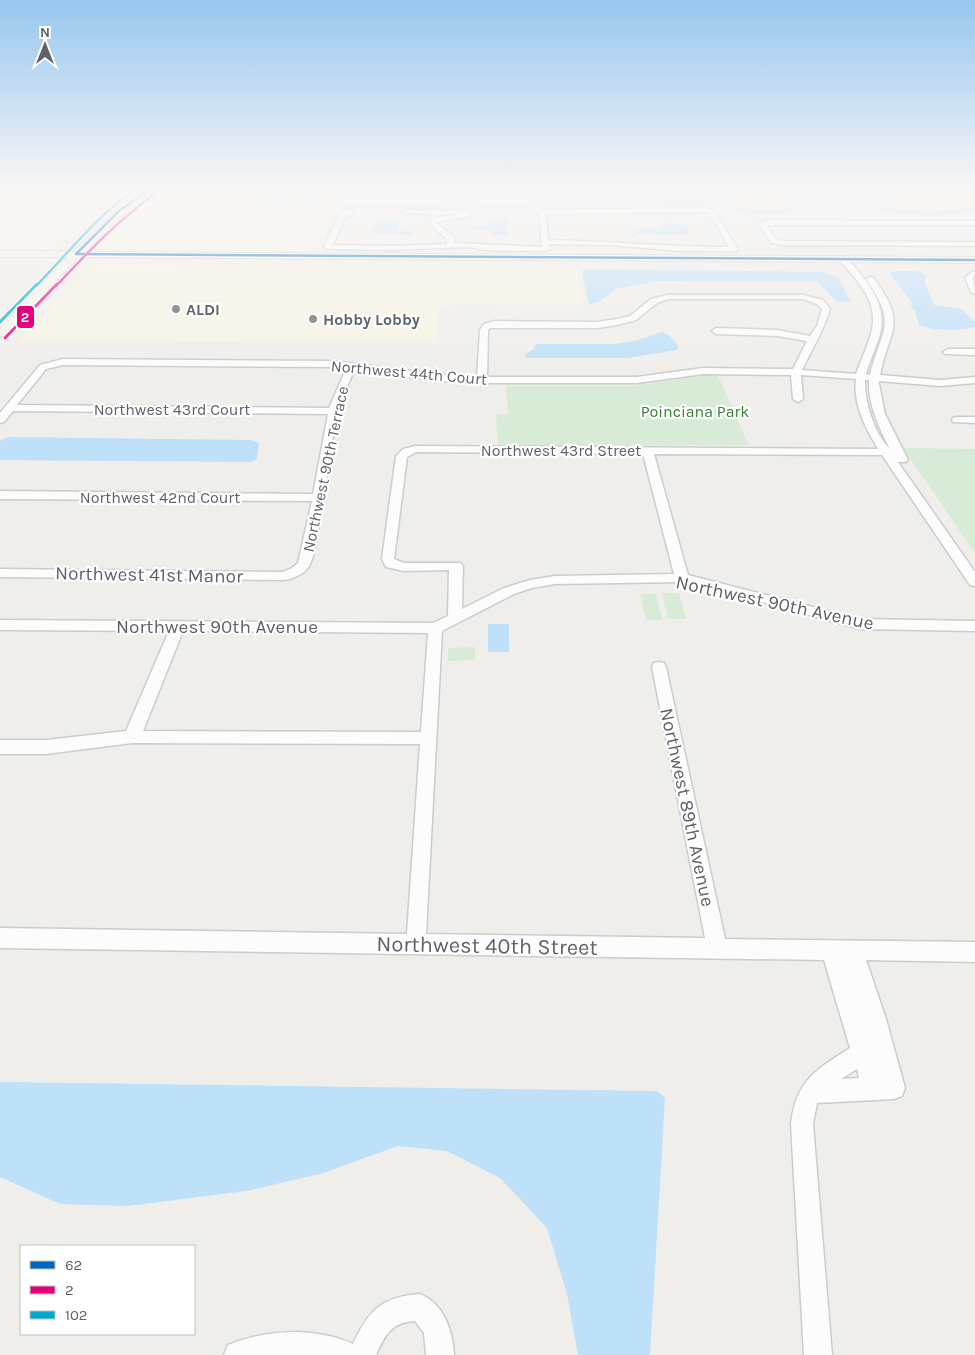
<svg xmlns="http://www.w3.org/2000/svg" width="975" height="1355" font-family="Karla,sans-serif">
	<rect width="100%" height="100%" fill="#efeeea"/>
	<g fill="#f7f3e4">
		<polygon points="0,200 101,201 110,201 52,250 0,249"/>
		<polygon points="143,200 167,203 336,203 314,251 93,249"/>
		<polygon points="98,264 576,266 582,305 454,304 440,306 436,343 20,341 88,266"/>
	</g>
	<g fill="#d8ebd6">
		<polygon points="708,375 718,376 749,445 498,446 496,415 508,413 506,386 633,386"/>
		<polygon points="903,448 975,449 975,553"/>
		<polygon points="662,593 679,593 686,619 668,619"/>
		<polygon points="640,594 656,594 663,620 646,620"/>
		<polygon points="475,647 475,660 448,661 448,648"/>
	</g>
	<g fill="#bfe0f9">
		<polygon points="529,188 568,188 580,195 607,199 634,198 655,193 719,202 721,205 631,205 604,203 594,205 556,204 550,202 531,202"/>
		<polygon points="380,219 399,220 397,230 415,233 410,235 371,233 376,221"/>
		<polygon points="504,220 508,222 506,227 509,234 507,235 491,235 492,231 481,229 463,229 486,225 490,221"/>
		<polygon points="668,223 683,224 688,226 688,235 643,234 633,238 629,237 634,233 630,229 658,228 663,224"/>
		<polygon points="586,269 824,272 838,277 851,302 836,301 818,282 811,282 657,281 616,289 600,301 589,305 582,271"/>
		<path d="M897,271h21l8,4 -1,7 9,23 27,4 14,13v5c-18,4 -39,4 -56,-2l-4,-15 -4,-2 -1,-2 3,-2 -24,-31z"/>
		<polygon points="662,332 670,336 678,346 677,350 627,358 526,358 525,354 533,350 536,344 614,344 634,341"/>
		<polygon points="8,437 251,440 259,443 257,459 251,462 0,460 0,441"/>
		<rect x="488" y="624" width="21" height="28"/>
		<polygon points="0,1082 657,1091 665,1098 650,1355 578,1355 567,1294 547,1228 500,1178 447,1151 398,1146 323,1173 246,1191 128,1206 60,1204 0,1177"/>
	</g>
	<g fill="none" stroke-linecap="round" stroke-linejoin="round">
		<g fill="#bfe0f9" fill-rule="evenodd">
			<polygon points="418,204 468,208 484,205 530,205 533,207 530,209 484,209 468,212 418,208 340,208 337,206 340,204"/>
			<polygon points="725,206 769,211 796,206 873,206 930,212 975,207 975,211 930,216 873,210 796,210 769,215 723,209"/>
		</g>
		<defs>
			<g id="minor">
				<polygon points="0,188 18,188 0,192"/>
				<polygon points="82,188 90,188 79,196 75,196 75,194"/>
				<polygon points="203,188 466,190 486,188 488,190 466,194 214,193"/>
				<polygon points="705,188 765,191 975,192 975,196 765,195"/>
				<path d="M705,208l9,3 24,38 -1,2h-59l-67,-6 -62,-1 1,5 -4,2 -61,-1 -16,-3 -76,3 -65,-1 -4,-2 16,-35 10,-3 3,2 -1,4 -8,3 -11,27 60,1 54,-2v-5l-17,-14 2,-11 -29,-1v-2l2,-1 66,1 -2,5 -32,6v2l16,12 1,7 88,4 -3,-35 3,-2zM705,212l4,1 20,34c-60,0 -120,-6 -181,-7l-2,-26zM438,214h22l-22,3z"/>
				<polygon points="768,220 975,221 975,225 766,225 776,239 783,241 975,242 975,246 783,245 771,243 759,224"/>
				<path d="M840,257h6c17,20 40,43 35,72 -3,16 -11,30 -15,45l4,1c11,-47 29,-49 -4,-96l4,-2h3c35,48 17,50 7,98l60,5 35,-3v6l-35,3 -61,-5v3l6,30 23,46 -2,2h-8l77,110v14l-5,-1 -88,-130 -228,-1 34,121 172,44 115,2v10l-115,-2 -152,-42 -26,-5 -127,2 -23,4 -18,6 -72,37 -16,303 279,4 -53,-271 2,-4 5,-1 5,1 2,4 59,272 250,3v20l-109,-2 20,59 19,69 -3,8 -8,3 -77,4 -4,21 19,231h-28l-13,-231c5,-44 25,-54 59,-76l-26,-88 -824,-12v-20l407,6 13,-190 -288,-1 -86,11h-46v-14h46l80,-9 43,-100 -169,-1v-10l433,3 15,-7 1,-46 -45,1 -18,-4 -4,-8 14,-103 7,-7 13,-3 462,3c-13,-22 -25,-44 -22,-70l-55,-4 2,24 -5,3 -5,-3 -2,-24 -88,-1 -66,9h-155l-40,-2 -87,-11c-27,48 -25,107 -37,160 -2,11 -3,24 -8,34 -4,10 -16,14 -25,16l-285,-3v-8l283,3 9,-4 6,-5 14,-62 -312,-2v-8l313,3 15,-80 -315,-3 -9,11 -4,1v-10l40,-48 23,-6 270,2c47,6 96,13 144,16l3,-47 4,-6 11,-3 102,1 20,-3 13,-3 21,-17 16,-4h137l19,5 7,9c-6,21 -18,40 -28,61l54,4c5,-15 13,-30 16,-45 6,-28 -15,-49 -32,-68zM668,299h135l14,5 5,5 -5,17 -7,10 -33,-6 -61,-2 -4,3 4,3 61,2 30,5 -14,28 -90,-1 -66,9h-150l1,-47 2,-2h107l20,-3 19,-5 21,-17zM63,365l270,2 13,2 -17,39 -312,-3 29,-36zM865,380h4c-1,25 10,48 21,69 -15,-14 -26,-48 -25,-69zM416,452l227,2 31,120 -119,2 -25,4 -26,8 -42,21 1,-43 -2,-3h-57l-10,-4 13,-102zM183,631l245,2 -7,99 -278,-1zM857,1069l2,9 -18,1z"/>
				<polygon points="972,272 975,272 973,279 975,294 971,292 965,278"/>
				<polygon points="948,349 975,349 975,355 945,354 943,352"/>
				<polygon points="957,417 975,417 975,423 953,422 952,420 953,418"/>
				<path d="M420,1294c24,10 33,37 34,61h-28l-2,-22 -9,-12c-24,1 -30,14 -39,34h-152l4,-10c40,-16 86,-18 125,-1 16,-34 28,-47 67,-50z"/>
			</g>
			<polygon id="major" points="145,188 155,188 133,204 85,252 975,257 975,263 79,257 4,335 0,337 0,326 68,257 0,257 0,251 74,251 127,200"/>
		</defs>
		<use href="#minor" stroke="#cbcccc" stroke-width="3"/>
		<use href="#major" stroke="#d7ceb8" stroke-width="2"/>
		<use href="#minor" fill="#fdfcfc" fill-rule="evenodd"/>
		<use href="#major" fill="#f4f2e9" fill-rule="evenodd"/>
		<defs>
			<g id="bus-1">
				<polyline points="76,254 975,260"/>
				<polyline points="76,254 119,211 151,188"/>
			</g>
			<path id="bus-2-far1" d="M56,286c31,-33 62,-66 99,-92"/>
			<polyline id="bus-2" points="5,338 57,284"/>
			<path id="bus-3-far1" d="M36,286c31,-32 64,-73 101,-98"/>
			<polyline id="bus-3" points="0,322 37,284"/>
		</defs>
		<use href="#bus-1" stroke="#fff" stroke-width="4.5"/>
		<use href="#bus-2-far1" stroke="#fff" stroke-width="4.5"/>
		<use href="#bus-2" stroke="#fff" stroke-width="5.5"/>
		<use href="#bus-3-far1" stroke="#fff" stroke-width="4.5"/>
		<use href="#bus-3" stroke="#fff" stroke-width="5.5"/>
		<use href="#bus-1" stroke="#0065bd" stroke-width="2.5"/>
		<use href="#bus-2-far1" stroke="#e5007d" stroke-width="2.5"/>
		<use href="#bus-2" stroke="#e5007d" stroke-width="3"/>
		<use href="#bus-3-far1" stroke="#00a9ce" stroke-width="2.5"/>
		<use href="#bus-3" stroke="#00a9ce" stroke-width="3"/>
	</g>
	<linearGradient id="sky" x2="0" y2="1"><stop stop-color="#97c6ef"/><stop offset="0.5" stop-color="#f8f7f6"/><stop offset="1" stop-color="#f8f7f6" stop-opacity="0"/></linearGradient>
	<rect width="975" height="378" fill="url(#sky)"/>
	<g fill="#919496" stroke="#fff" stroke-width="2">
		<circle cx="176" cy="309" r="5"/>
		<circle cx="313" cy="319" r="5"/>
	</g>
	<g text-anchor="middle" stroke-width="4.5" stroke-linejoin="round" paint-order="stroke">
		<g font-size="16" font-weight="bold" fill="#5f6368" stroke="#fff" text-anchor="start">
			<text x="186" y="315">ALDI</text>
			<text x="323" y="325">Hobby Lobby</text>
		</g>
		<g font-size="16" fill="#5f6368" stroke="#fff">
			<text transform="translate(409 372) rotate(5)" y="6">Northwest 44th Court</text>
			<text x="172" y="415">Northwest 43rd Court</text>
			<text x="561" y="456">Northwest 43rd Street</text>
			<text transform="translate(325 469) rotate(-78)" y="6">Northwest 90th Terrace</text>
			<text x="160" y="503">Northwest 42nd Court</text>
		</g>
		<g font-size="16" fill="#348238" stroke="#fff">
			<text x="695" y="417">Poinciana Park</text>
		</g>
		<g font-size="19" fill="#5f6368" stroke="#fff">
			<text transform="translate(149 574) rotate(1)" y="7">Northwest 41st Manor</text>
			<text transform="translate(775 602) rotate(12)" y="7">Northwest 90th Avenue</text>
			<text x="217" y="633">Northwest 90th Avenue</text>
			<text transform="translate(688 807) rotate(78)" y="7">Northwest 89th Avenue</text>
		</g>
		<g font-size="22" fill="#5f6368" stroke="#fff">
			<text transform="translate(487 945) rotate(1)" y="8">Northwest 40th Street</text>
		</g>
	</g>
	<rect stroke="#fff" stroke-width="2" x="16" y="305" width="19" height="24" rx="5" fill="#e5007d"/>
	<g font-size="14" text-anchor="middle" font-weight="bold" fill="#fff">
		<text x="25" y="322">2</text>
	</g>
	<rect x="20" y="1245" width="175" height="90" fill="#ffffff" stroke="#bfc1c3"/>
	<rect x="30" y="1261" width="25" height="8" fill="#0065bd" stroke="#bfc1c3"/>
	<text x="65" y="1270" font-size="15" fill="#5f6368">62</text>
	<rect x="30" y="1286" width="25" height="8" fill="#e5007d" stroke="#bfc1c3"/>
	<text x="65" y="1295" font-size="15" fill="#5f6368">2</text>
	<rect x="30" y="1311" width="25" height="8" fill="#00a9ce" stroke="#bfc1c3"/>
	<text x="65" y="1320" font-size="15" fill="#5f6368">102</text>
	<g transform="translate(45 45)" stroke="#ffffff" stroke-width="4" paint-order="stroke">
	<path d="M0-4L9 19L0 12L-9 19Z" fill="#5f6368"/>
	<text y="-8" font-size="14" font-weight="bold" text-anchor="middle" fill="#5f6368">N</text>
	</g>
</svg>
